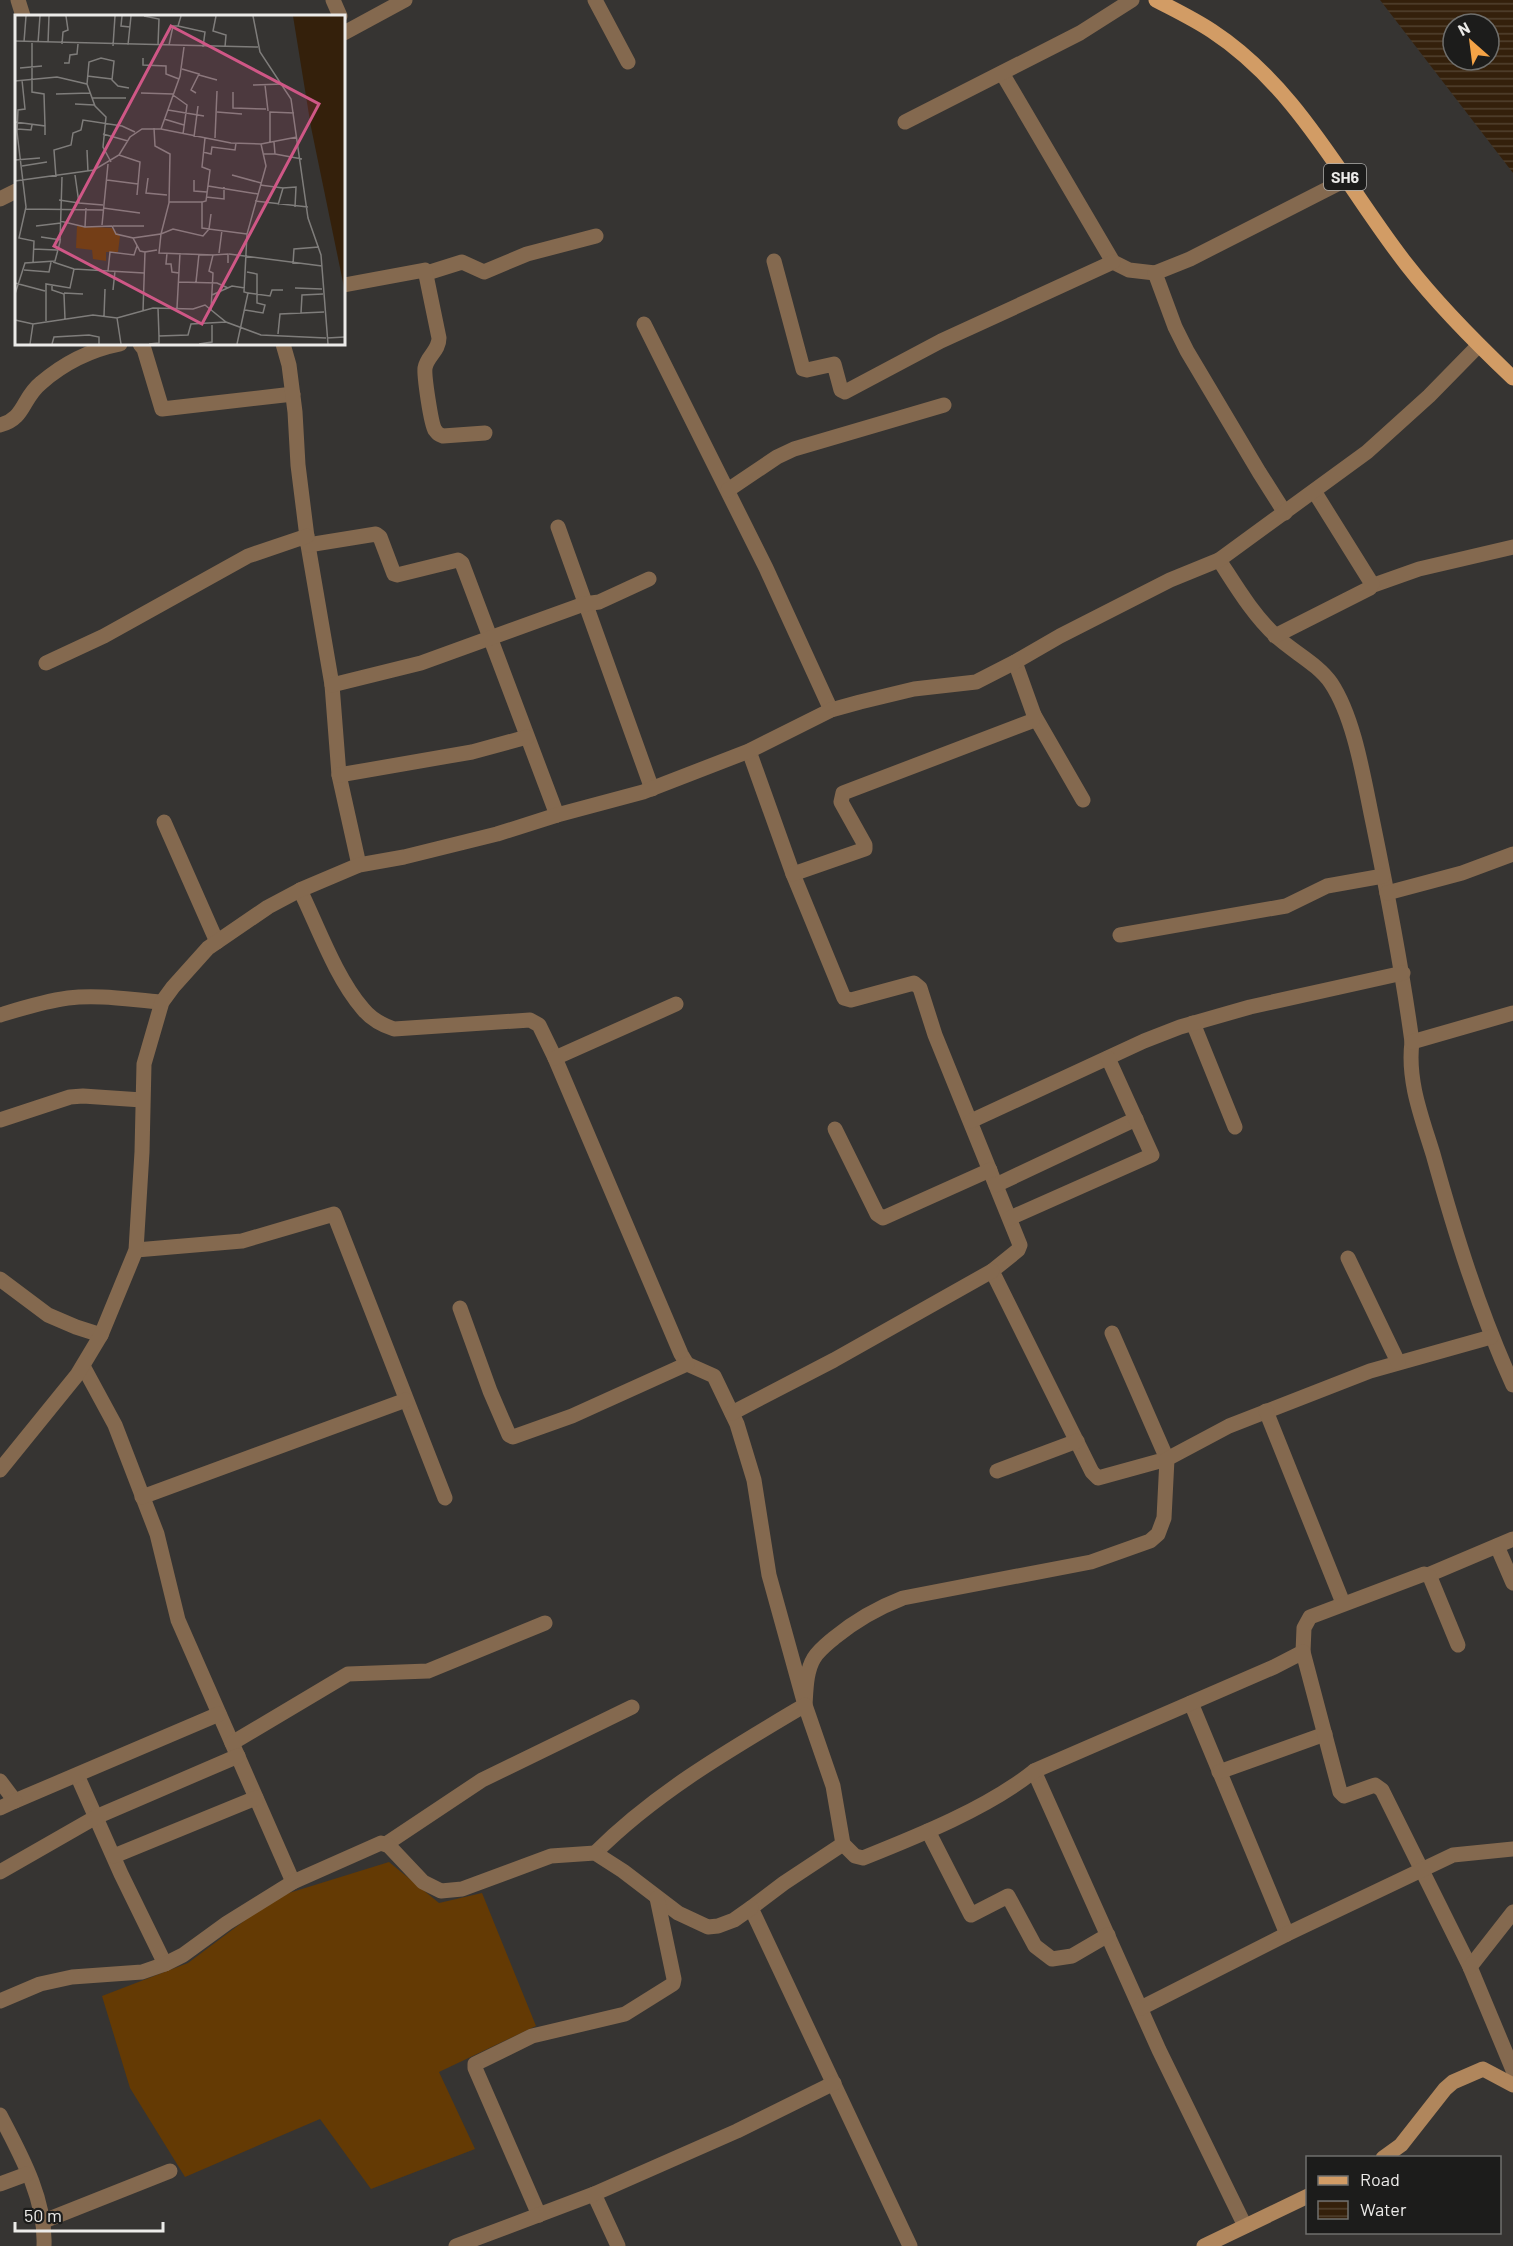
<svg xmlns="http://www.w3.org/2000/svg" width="1513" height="2246" font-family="Barlow,sans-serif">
	<defs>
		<pattern id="water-rules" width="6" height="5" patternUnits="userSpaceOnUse" patternTransform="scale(1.5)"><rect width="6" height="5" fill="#34200b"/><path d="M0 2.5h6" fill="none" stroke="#52412f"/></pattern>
	</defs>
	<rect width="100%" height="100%" fill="#363432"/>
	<polygon fill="#643a04" points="389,1862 439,1903 482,1893 536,2026 439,2072 475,2149 371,2189 320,2119 185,2177 130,2088 102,1996 188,1963 276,1897"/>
	<path fill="url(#water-rules)" fill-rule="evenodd" d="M1381,0h132v173l-133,-173zM1453,24h36v36h-36z"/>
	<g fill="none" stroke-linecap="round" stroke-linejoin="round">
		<g stroke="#84694f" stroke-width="15">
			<polyline points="18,0 23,16"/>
			<polyline points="333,0 340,16"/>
			<polyline points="595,0 628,62"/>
			<polyline points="1002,73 1113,262 1129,270 1155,273"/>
			<polyline points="905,122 1080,33 1132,0"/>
			<polyline points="774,261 803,369 807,370 834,364 841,390 845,392 941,341 1113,262"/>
			<polyline points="427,273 462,262 484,272 527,254 596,236"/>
			<path d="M344,285l81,-15 14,68c0,13 -12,18 -14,30 -1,8 6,56 10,62 3,4 3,4 8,6l42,-3"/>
			<polyline points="644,324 766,568 831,710"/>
			<polyline points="140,344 144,349 162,409 293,394"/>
			<polyline points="283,344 289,365 295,412 298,465 308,545 332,685 339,775 359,865"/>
			<path d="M0,425c25,-6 22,-27 41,-42 23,-20 49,-33 79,-39"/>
			<polyline points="728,490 777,457 794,449 944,405"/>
			<polyline points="1285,513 1259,472 1187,351 1175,327 1155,273 1190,259 1347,179"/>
			<polyline points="558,527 652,789"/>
			<polyline points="308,545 376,534 380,537 394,574 397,575 458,560 462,563 557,815"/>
			<path d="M1219,560c17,26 34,55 57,76 17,16 42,28 55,47 24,36 33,98 42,140 15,73 29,145 39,219 -5,39 10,76 21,112 22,79 46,157 80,231"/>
			<polyline points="1371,586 1419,569 1513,547"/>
			<polyline points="1275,636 1370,588 1372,584 1314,491"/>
			<polyline points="46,663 104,636 248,556 307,536"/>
			<polyline points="332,685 421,663 584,604 599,602 649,579"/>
			<polyline points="1034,715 1083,800"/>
			<polyline points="749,751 793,874 844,998 851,1000 914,983 920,988 935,1035 1020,1245 1018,1250 992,1271 1092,1472 1098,1478 1167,1459 1112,1333"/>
			<polyline points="339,775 472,752 527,737"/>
			<polyline points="164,822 217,942"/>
			<polyline points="793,874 865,849 865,845 841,802 843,793 1032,721 1034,715 1015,662"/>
			<path d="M300,890c18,37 36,88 63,119 8,10 19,16 31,20l136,-9 9,5 16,33 126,296 6,10 27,12 23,48 17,56 15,95 36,130c1,-15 1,-34 9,-47 5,-8 13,-14 20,-20 22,-18 43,-30 69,-40l188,-36 59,-21 8,-7 6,-16 3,-59 62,-33 141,-55 121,-34"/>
			<polyline points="1387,893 1462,873 1513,854"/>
			<polyline points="1120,935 1286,906 1327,886 1383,876"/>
			<path d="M0,1015c23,-7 45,-14 68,-17 31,-4 64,2 94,4"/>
			<polyline points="1193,1023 1235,1127"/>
			<polyline points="1412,1042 1513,1013"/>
			<polyline points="555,1058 676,1004"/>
			<polyline points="0,1120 70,1097 83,1096 142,1100"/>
			<polyline points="971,1121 1144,1041 1180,1027 1250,1007 1403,973"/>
			<polyline points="835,1129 877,1214 883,1218 990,1170"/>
			<polyline points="996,1185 1136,1119"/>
			<polyline points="1010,1218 1152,1155 1108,1058"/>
			<polyline points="136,1250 242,1241 334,1214 445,1498"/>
			<polyline points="1348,1258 1398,1362"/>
			<polyline points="0,1279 48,1315 76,1327 101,1335"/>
			<polyline points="460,1308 490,1391 509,1435 513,1437 572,1416 687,1364"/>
			<polyline points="83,1366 115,1425 157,1534 178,1620 293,1882"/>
			<polyline points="1266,1411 1343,1603"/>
			<polyline points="732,1413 834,1360 992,1271"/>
			<polyline points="997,1471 1077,1441"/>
			<polyline points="142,1497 406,1400"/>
			<polyline points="1497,1546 1513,1583"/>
			<polyline points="1428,1575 1513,1539"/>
			<polyline points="1303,1652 1304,1628 1310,1617 1424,1574 1430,1577 1458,1645"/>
			<polyline points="1191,1703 1287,1934"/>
			<polyline points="232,1743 348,1674 428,1671 545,1623"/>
			<polyline points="1034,1771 1159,2050 1245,2226"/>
			<polyline points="1219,1772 1325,1734"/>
			<polyline points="77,1775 121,1874 165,1964"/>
			<polyline points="0,1781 15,1801 219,1714"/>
			<polyline points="0,1808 15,1801"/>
			<polyline points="928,1831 971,1915 1008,1896 1035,1946 1052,1959 1072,1956 1108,1935"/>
			<polyline points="386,1844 482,1780 632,1707"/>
			<polyline points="843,1844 784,1883 751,1908 910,2246"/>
			<path d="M595,1853c61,-61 136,-104 210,-148l28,81 10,58 12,12 8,2c55,-22 125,-50 171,-87l240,-104 29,-15 37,140 4,4 31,-11 7,5 88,177 43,103"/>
			<polyline points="114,1856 256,1798"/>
			<polyline points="0,1872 96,1817 238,1756"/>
			<polyline points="1470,1967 1513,1912"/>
			<polyline points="0,2001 40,1984 72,1977 142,1972 165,1964 183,1955 227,1923 293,1882 381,1843 389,1846 423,1882 441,1891 462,1889 551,1856 595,1853 623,1871 678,1913 708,1927 718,1926 734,1920 751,1908"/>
			<polyline points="1141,2008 1287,1934 1453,1855 1513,1849"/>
			<path d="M0,2115c21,40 46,85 44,131"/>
			<polyline points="0,2184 27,2174"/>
			<polyline points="594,2194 618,2246"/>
			<polyline points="539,2215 475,2068 475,2064 532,2036 625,2014 673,1984 674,1979 657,1898"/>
			<polyline points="44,2221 170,2171"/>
			<polyline points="456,2246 594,2194 737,2131 834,2083"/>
		</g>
		<g stroke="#84694f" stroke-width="15">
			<polyline points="344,33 405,0"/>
			<polyline points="0,199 16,191"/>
			<polyline points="0,1470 77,1375 101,1335 136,1250 142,1152 144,1064 162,1002 173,987 208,948 268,907 300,890 359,865 404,857 497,834 557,815 643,792 749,751 831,710 860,702 914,689 976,682 1015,662 1060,636 1170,580 1219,560 1367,452 1429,396 1479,345"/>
		</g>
		<g stroke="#b0865c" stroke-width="15">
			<polyline points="1383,2158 1401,2145 1445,2089 1453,2082 1483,2069 1513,2085"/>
			<polyline points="1204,2246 1308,2196"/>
		</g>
		<path stroke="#d29c65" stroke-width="15" d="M1156,0c19,10 38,19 56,31 87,57 133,155 195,234 32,41 68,77 106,113"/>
	</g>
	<g text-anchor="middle" stroke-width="6" stroke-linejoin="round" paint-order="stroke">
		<rect fill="#1c1c1b" stroke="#aeadab" stroke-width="1.5" x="1324" y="164" width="42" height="26" rx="4.5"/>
		<g font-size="16" font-weight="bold" fill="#ecebe9">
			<text x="1345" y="183">SH6</text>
		</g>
	</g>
	<g transform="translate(15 15)">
		<rect width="330" height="330" fill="#363432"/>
		<path d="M62,211l35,2 8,8 -2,16h-12v9l-13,-2 -1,-9 -16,-2z" fill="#643a04"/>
		<path d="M278,1h52v276l-34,-165z" fill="#34200b"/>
		<path fill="none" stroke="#7f7d7b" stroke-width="1.5" d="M107,1l-1,10 9,1M129,1l15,3 -1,26M201,1l-3,15 13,4 -1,12M238,1l7,36 31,47 17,119 13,37 7,89M163,11l27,6 -2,15M0,26l243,6M9,27l2,-26M17,28v49l12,2 1,32M23,28l2,-27M33,28l1,-27M47,29l1,-12 5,-2 -2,-14M113,30l3,-29M154,30l4,-19h5l3,-10M98,31l2,-30M128,43v7l23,1v8l13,5M49,48h5l1,-8 7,-1 1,-10M5,53l22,-2M167,54l17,5 -8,16 5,3M184,60l18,5M72,61l25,3M7,65l3,29 -7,1 -1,22 9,75 -7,31 15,3 -1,22M0,66l42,-4 30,7 2,-22 12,-4 13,3 -2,19 6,6 11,2M72,69l8,22 11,11 -3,30 8,15M238,70l30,-1M250,70l3,26M218,77v16l33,1M126,78l32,1M41,79l34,-1M158,80l14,10 -4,29M77,83h34M60,89l19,1M153,95l36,6M202,97l25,2M149,104l20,6M0,107l30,4v9M139,113l1,18 15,8 -1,49 -8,31 12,-5 30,7 6,-7 38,5M2,114l14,1 1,-5M146,114l19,-53 4,-29M88,119l25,7M179,122l4,-31M190,123l-3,29 8,3 -4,31 -4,1v26l7,1 2,-15M200,123l2,-47M255,128v-31l24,1M72,135l1,22M188,137l8,2 1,-7 23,3 1,-7M248,139h12l-1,-12M260,139l27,5M104,140l21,7 -3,33M0,145l25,-2M7,151l25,-4M60,160l4,28 24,2M217,160l29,8M41,162l-2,-27 17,-5 2,-12 8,-3 2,-10 39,6 13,6M133,163l-2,15 21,2M92,165l31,4M179,165v11l13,1M0,166l79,-11 25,-15 11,-18 12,-8h19l70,14 30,1 36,-7M245,170l23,3M193,171l50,8M191,182l18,2v-12M44,185l20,3M240,186l53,6M154,187h33M263,190l5,-17 13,-1 -1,20M88,193l37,5M11,194l77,1M45,206l25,6 27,-1 4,8 17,4 7,13 5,1M87,210l6,-61M21,211l25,-3M98,211h31M70,212l1,-19M26,222l20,3M118,223l28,-4 -2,19 54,2 -4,16 4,2 -2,37M18,234l24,1M152,238l-1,11h5l1,8 7,1M204,238l3,-23M214,239l93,12M198,240l15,-1v9M38,247l21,7M278,249l1,-15 25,-2M9,255l25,2 2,-10M93,256l2,-19 24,3 3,-9M163,267l39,1 11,5M181,267l3,-28M0,268l30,8M37,270v5l12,4 1,25M280,273l27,1M98,275l2,-19M49,278l19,1M233,278l22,3 2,-6h11M0,279l10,-31 30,-2 5,-19 2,-65M197,280l20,-9 13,2M143,293l1,28M162,293l3,-55M230,295l18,3 2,-8 -8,-2v-29l-10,-2M128,296l2,-59 12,-2M286,298l1,-18 21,-1M89,301l1,-27M102,303l4,26M0,305l18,4 60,-9 24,3 36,-10 40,1 12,-4 21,17 35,13 65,3M31,306v-37l24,4 4,-19 70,4M263,319l2,-20 44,-2M312,323l18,-1M15,329l3,-20M37,329l2,-7 35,-2 10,2v7M134,329l10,-1v-7l29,-1 3,-11 35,-2M184,329l13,-2v-17M222,329l11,-51 -4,-1 3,-58 19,-68 -5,-22"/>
		<path fill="#cf5786" fill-opacity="0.15" stroke="#cf5786" stroke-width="3" d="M156,11l148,78 -117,220 -148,-78z"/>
		<rect width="330" height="330" fill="none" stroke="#ecebe9" stroke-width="3"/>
	</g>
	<rect x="1306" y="2156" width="195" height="78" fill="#1c1c1b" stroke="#6f6f6d" stroke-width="1.5"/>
	<rect x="1318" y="2176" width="30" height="9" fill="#d29c65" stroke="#6f6f6d" stroke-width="1.5"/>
	<text x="1360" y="2186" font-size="18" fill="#ecebe9">Road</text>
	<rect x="1318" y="2201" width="30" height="18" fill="url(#water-rules)" stroke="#6f6f6d" stroke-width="1.5"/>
	<text x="1360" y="2216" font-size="18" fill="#ecebe9">Water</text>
	<g transform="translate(1471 42) rotate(332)"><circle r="28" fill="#1c1c1b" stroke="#6f6f6d" stroke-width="1.5"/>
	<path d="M0-4.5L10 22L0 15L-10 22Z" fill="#f5a346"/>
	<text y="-9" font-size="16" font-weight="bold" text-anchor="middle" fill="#ecebe9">N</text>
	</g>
	<path d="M15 2222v9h148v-9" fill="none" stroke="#ecebe9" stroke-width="3"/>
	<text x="24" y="2222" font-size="18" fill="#ecebe9" stroke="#1c1c1b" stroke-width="4.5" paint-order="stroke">50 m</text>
</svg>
